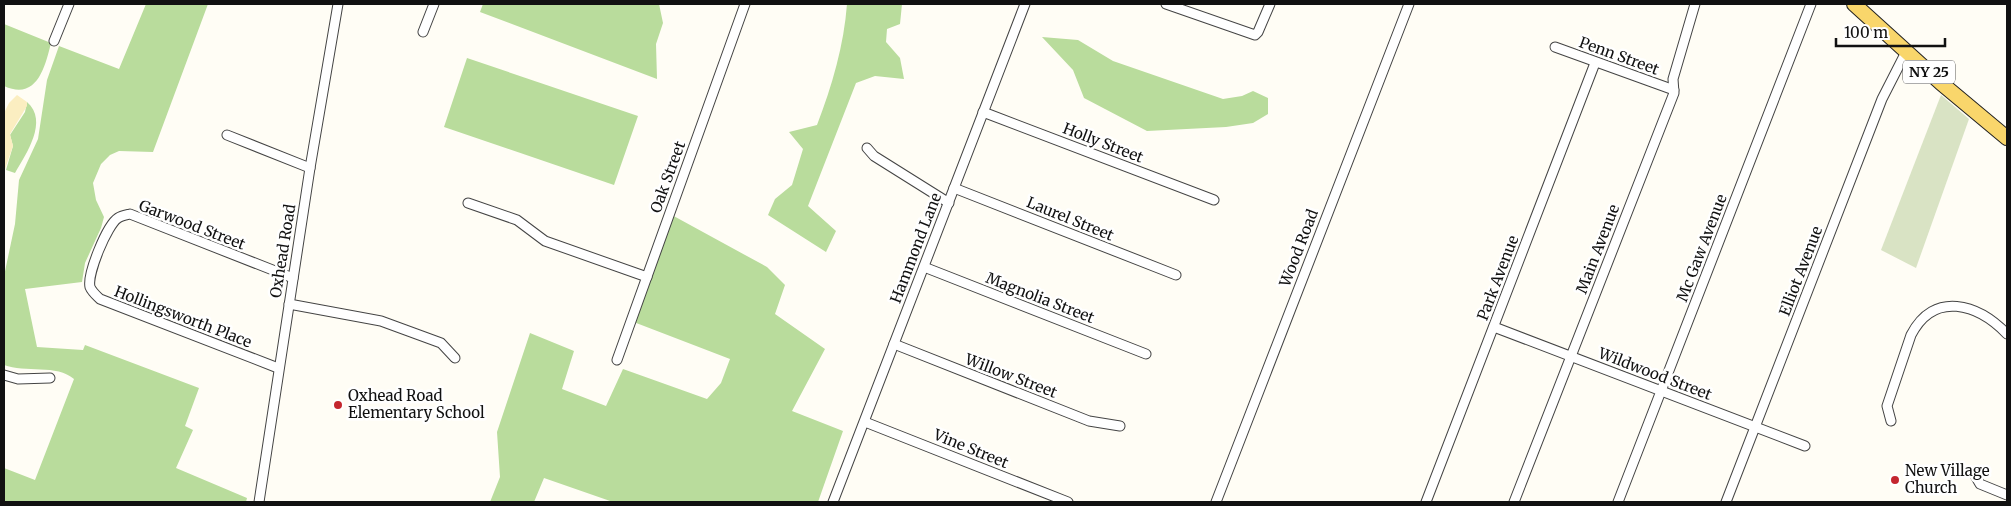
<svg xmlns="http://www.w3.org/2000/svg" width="2011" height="506" font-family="Merriweather,serif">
	<rect width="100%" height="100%" fill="#fffdf5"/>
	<g fill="#b9dc9c">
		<path d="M146,4h62l-55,148 -34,-1 -9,4 -9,9 -8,19 3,17 8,17 -3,11 -16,35 -3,19 -57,7 12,58 46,3 2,-5 114,43 -14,38 8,4 -17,38 71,30 -1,4h-242v-34l31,12 39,-101c-17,-15 -49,-6 -70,-14v-89l11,-52 4,-44 19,-41 9,-59 12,-34 60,23z"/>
		<polygon points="483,4 659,4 663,23 656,44 657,79 480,12"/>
		<path d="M847,4h55l-2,20 -13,5 -1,13 14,16 4,21 -29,-3 -19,7 -48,123 28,25 -10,21 -58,-37 7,-16 17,-14 11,-36 -14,-17 28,-7c15,-39 27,-80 30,-121z"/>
		<path d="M4,24l47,19c-6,24 -14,58 -47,43z"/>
		<polygon points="1042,37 1078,40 1113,61 1223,99 1242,96 1253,91 1268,98 1268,114 1253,123 1226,127 1147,131 1084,98 1073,70"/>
		<polygon points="467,58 638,116 614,185 444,127"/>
		<path d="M27,102c22,19 -1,52 -12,71l-9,-3 7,-24 -3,-11 15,-23z"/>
		<polygon points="670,214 767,267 785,285 775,314 825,349 792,411 843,431 818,502 613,502 544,478 534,502 490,502 500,477 497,432 530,333 574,351 562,389 606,406 623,369 707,399 721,383 730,359 631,321"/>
	</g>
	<polygon fill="#fbeec1" points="17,95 27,102 27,106 10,134 13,146 4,172 4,113 9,103"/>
	<polygon fill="#d9e3c4" points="1941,95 1969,119 1916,268 1881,250"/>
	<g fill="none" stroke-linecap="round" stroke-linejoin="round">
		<defs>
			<g id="minor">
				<polyline points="1166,4 1255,35 1258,32 1270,4"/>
				<polyline points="423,32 434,4"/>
				<polyline points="54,41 69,4"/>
				<polyline points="1555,47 1674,90"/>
				<polyline points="983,112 1214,200"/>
				<polyline points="227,135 310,168"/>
				<polyline points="867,148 874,156 949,203"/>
				<polyline points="954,188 1176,275"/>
				<polyline points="468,203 517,220 545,241 647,277"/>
				<polyline points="924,267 1146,354"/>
				<polyline points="289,304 381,321 441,343 455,358"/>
				<polyline points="1494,327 1805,446"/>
				<polyline points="894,344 1089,421 1120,426"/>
				<polyline points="617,360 745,4"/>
				<path d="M278,368l-178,-69c-3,-3 -8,-7 -10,-12 -3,-13 17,-62 28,-69 3,-2 8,-3 12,-4l163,64"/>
				<polyline points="4,375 18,379 50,378"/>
				<path d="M1891,421l-4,-15 24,-71c23,-45 67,-31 96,-1"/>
				<polyline points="865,422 1068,502"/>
				<polyline points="1973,472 1980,484 2007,495"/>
				<polyline points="259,502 310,168 338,4"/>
				<polyline points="833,502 1025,4"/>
				<polyline points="1216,502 1409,4"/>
				<polyline points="1426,502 1595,63"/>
				<polyline points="1514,502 1674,93 1673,79 1695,4"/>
				<polyline points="1618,502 1811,4"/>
				<polyline points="1726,502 1882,99 1906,52"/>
			</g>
			<polyline id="primary" points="1854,4 1941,83 2007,138"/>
		</defs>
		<use href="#minor" stroke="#444" stroke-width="11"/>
		<use href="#primary" stroke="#222" stroke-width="16"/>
		<use href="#minor" stroke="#fff" stroke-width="9"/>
		<use href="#primary" stroke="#f9d66b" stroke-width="14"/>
	</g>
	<g fill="#c4262e" stroke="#fff" stroke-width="2">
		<circle cx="338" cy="405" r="5"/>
		<circle cx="1895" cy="480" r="5"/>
	</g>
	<g text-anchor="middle" stroke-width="5" stroke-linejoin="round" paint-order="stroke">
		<rect fill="#fff" stroke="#585858" stroke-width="1" x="1903" y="60.5" width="52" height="23" rx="4"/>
		<g font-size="14" font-weight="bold" fill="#111">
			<text x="1929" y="77">NY 25</text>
		</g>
		<g font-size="15" fill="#111" stroke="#fff">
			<text transform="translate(1619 56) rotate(20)" y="5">Penn Street</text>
			<text transform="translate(1103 143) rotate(21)" y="5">Holly Street</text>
			<text transform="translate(668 177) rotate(-70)" y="5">Oak Street</text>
			<text transform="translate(1070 219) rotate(22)" y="5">Laurel Street</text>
			<text transform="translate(192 225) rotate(21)" y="5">Garwood Street</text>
			<text transform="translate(916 248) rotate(-69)" y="5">Hammond Lane</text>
			<text transform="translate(1299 248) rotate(-69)" y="5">Wood Road</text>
			<text transform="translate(1702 248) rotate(-69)" y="5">Mc Gaw Avenue</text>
			<text transform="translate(1598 249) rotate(-69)" y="5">Main Avenue</text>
			<text transform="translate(283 251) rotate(-81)" y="5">Oxhead Road</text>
			<text transform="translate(1801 271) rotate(-69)" y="5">Elliot Avenue</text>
			<text transform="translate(1498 278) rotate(-69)" y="5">Park Avenue</text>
			<text transform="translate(1040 298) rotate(21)" y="5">Magnolia Street</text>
			<text transform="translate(183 317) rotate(21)" y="5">Hollingsworth Place</text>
			<text transform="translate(1655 374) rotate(21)" y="5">Wildwood Street</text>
			<text transform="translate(1011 376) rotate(21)" y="5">Willow Street</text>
			<text transform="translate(971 449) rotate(22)" y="5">Vine Street</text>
		</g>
		<g font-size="15" fill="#111" stroke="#fff" text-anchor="start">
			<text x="348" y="401">Oxhead Road<tspan x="348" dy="17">Elementary School</tspan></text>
			<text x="1905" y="476">New Village<tspan x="1905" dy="17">Church</tspan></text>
		</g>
	</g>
	<rect width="2011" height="506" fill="none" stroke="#111111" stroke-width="10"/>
	<path d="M1836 38v8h109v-8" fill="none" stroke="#111111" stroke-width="2.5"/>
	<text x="1844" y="38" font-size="15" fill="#111111" stroke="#ffffff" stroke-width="4" paint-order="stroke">100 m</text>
</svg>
